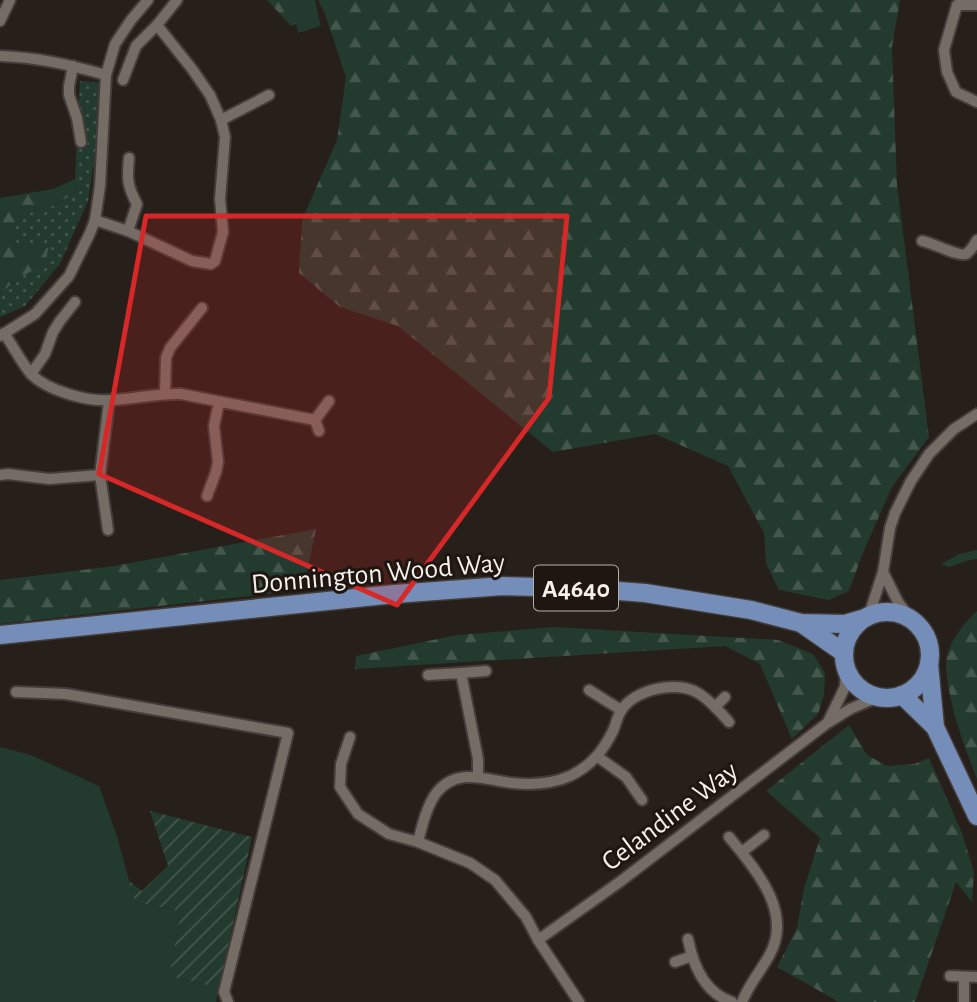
<svg xmlns="http://www.w3.org/2000/svg" width="977" height="1002" font-family="'Alegreya Sans',sans-serif">
	<defs>
		<pattern id="grass-dots" width="8" height="8" patternUnits="userSpaceOnUse" patternTransform="scale(1.75)"><rect width="8" height="8" fill="#233a2e"/><path d="M2 2h.1M6 6h.1" fill="none" stroke="#44574c" stroke-width="1.8" stroke-linecap="round"/></pattern>
		<pattern id="forest-firs" width="22" height="20" patternUnits="userSpaceOnUse" patternTransform="scale(1.75)"><rect width="22" height="20" fill="#233a2e"/><path d="M5 1l3.5 6h-7zM16 11l3.5 6h-7z" fill="#44574c"/></pattern>
		<pattern id="garden-furrows" width="10" height="10" patternUnits="userSpaceOnUse" patternTransform="scale(1.75)"><rect width="10" height="10" fill="#233a2e"/><path d="M-1 1l2-2M0 10L10 0M9 11l2-2" fill="none" stroke="#44574c"/></pattern>
	</defs>
	<rect width="100%" height="100%" fill="#271f1a"/>
	<polygon fill="url(#grass-dots)" points="80,81 99,82 98,135 88,201 60,264 25,306 0,317 0,293 20,278 49,249 12,242 15,224 33,211 53,206 78,191 75,179"/>
	<g fill="url(#forest-firs)">
		<polygon points="267,0 294,0 298,23 291,26"/>
		<polygon points="318,0 900,0 892,47 897,185 929,437 892,487 862,555 849,591 829,600 779,590 766,564 764,533 728,466 655,434 553,452 398,326 340,307 299,273 302,220 337,140 346,77 325,14"/>
		<polygon points="75,179 78,191 53,206 33,211 15,224 12,242 49,248 43,264 20,278 0,293 0,198 53,189"/>
		<polygon points="316,529 303,590 0,624 0,580 114,566"/>
		<polygon points="977,550 977,559 969,560 949,567 941,564 959,554"/>
		<path d="M977,611v168c-12,-31 -24,-62 -29,-95 -1,-8 -3,-19 -1,-28 4,-17 17,-33 30,-45z"/>
		<polygon points="554,627 778,640 813,654 825,673 824,695 818,714 792,739 760,664 725,646 355,669 356,656 457,635"/>
		<polygon points="849,725 867,755 887,766 914,764 929,758 962,833 974,872 972,902 956,882 915,1002 839,1002 777,967 797,928 804,888 820,838 766,791"/>
	</g>
	<g fill="#233a2e">
		<polygon points="291,0 315,0 321,26 298,33"/>
		<polygon points="0,747 31,755 99,786 117,836 135,902 181,911 169,976 219,988 216,1002 0,1002"/>
	</g>
	<polygon fill="url(#garden-furrows)" points="150,811 252,837 219,988 169,976 181,911 135,902 129,881 142,891 168,866"/>
	<g fill="none" stroke-linecap="round" stroke-linejoin="round">
		<defs>
			<g id="street">
				<polyline points="977,5 957,5 944,50 947,72 956,92 977,102"/>
				<polyline points="0,21 10,0"/>
				<path d="M0,56c37,1 70,9 106,19"/>
				<polyline points="73,66 69,86 69,95 77,118 81,142"/>
				<polyline points="123,80 136,46 157,25"/>
				<polyline points="221,120 269,95"/>
				<polyline points="95,220 128,231 192,261 211,264 215,261 223,232 220,199 225,137 221,120 210,95 192,69 157,25 177,0"/>
				<path d="M128,231l9,-27c-10,-18 -10,-26 -8,-46"/>
				<path d="M922,241c11,2 37,16 44,13 5,-3 8,-9 11,-14"/>
				<path d="M4,333c9,13 17,29 27,41 17,17 57,28 80,26 24,-1 46,-7 70,-6l134,26"/>
				<polyline points="0,336 35,314 69,276 90,233 95,220 100,186 106,75 115,44 131,20 148,0"/>
				<polyline points="31,374 45,354 53,332 60,321 75,302"/>
				<polyline points="165,394 166,358 170,348 202,308"/>
				<polyline points="319,431 315,420 329,401"/>
				<polyline points="0,475 8,474 49,479 100,475"/>
				<polyline points="207,496 216,472 218,462 214,426 219,402"/>
				<polyline points="108,530 100,475 109,401"/>
				<polyline points="883,572 898,602 909,617"/>
				<polyline points="869,615 883,572 890,528 895,513 911,481 929,454 954,429 977,414"/>
				<polyline points="461,673 486,671"/>
				<polyline points="428,675 461,673 478,759 478,776"/>
				<polyline points="589,690 621,710"/>
				<polyline points="16,692 66,694 288,733 224,992 228,1002"/>
				<polyline points="715,707 725,697"/>
				<polyline points="828,722 845,687 846,669"/>
				<polyline points="350,737 341,764 340,787 358,814 389,834 418,842 470,863 495,880 526,917 538,940 579,1002"/>
				<polyline points="598,757 626,777 642,800"/>
				<path d="M729,837c26,32 64,74 41,117 -9,17 -21,30 -28,48"/>
				<path d="M418,842c4,-16 9,-37 19,-50 21,-25 48,-12 75,-9 19,2 40,1 58,-7 21,-10 33,-25 43,-45 3,-7 4,-14 8,-20 13,-22 56,-31 77,-18 12,7 22,19 31,29"/>
				<polyline points="742,852 764,835"/>
				<path d="M688,939c5,26 17,54 44,63"/>
				<polyline points="538,940 621,881 826,724 850,709 878,697"/>
				<polyline points="675,962 692,956"/>
				<polyline points="950,976 977,977"/>
				<polyline points="964,1002 964,977"/>
			</g>
			<g id="primary">
				<circle cx="887" cy="655" r="43"/>
				<polyline points="801,623 844,653"/>
				<polyline points="0,635 395,594 503,586 579,588 645,593 751,610 801,623 845,624 862,619"/>
				<polyline points="929,664 935,727"/>
				<polyline points="902,695 935,727 977,816"/>
			</g>
		</defs>
		<use href="#street" stroke="#433c38" stroke-width="14"/>
		<use href="#primary" stroke="#433c38" stroke-width="21"/>
		<use href="#street" stroke="#766c66" stroke-width="10"/>
		<use href="#primary" stroke="#758eb9" stroke-width="18"/>
	</g>
	<path fill="#d62828" fill-opacity="0.2" stroke="#d62828" stroke-width="5" stroke-linejoin="round" d="M146,216h421l-18,182 -152,207 -298,-131z"/>
	<g text-anchor="middle" stroke-width="6" stroke-linejoin="round" paint-order="stroke">
		<rect fill="#1e1611" stroke="#b5afaa" stroke-width="2" x="534" y="565.5" width="84" height="45" rx="5"/>
		<g font-size="26" font-weight="bold" fill="#f6f0ec">
			<text x="576" y="597">A4640</text>
		</g>
		<g font-size="28" fill="#f6f0ec" stroke="#1e1611">
			<text transform="translate(378 572) rotate(-5)" y="10">Donnington Wood Way</text>
			<text transform="translate(669 815) rotate(-37)" y="10">Celandine Way</text>
		</g>
	</g>
</svg>
